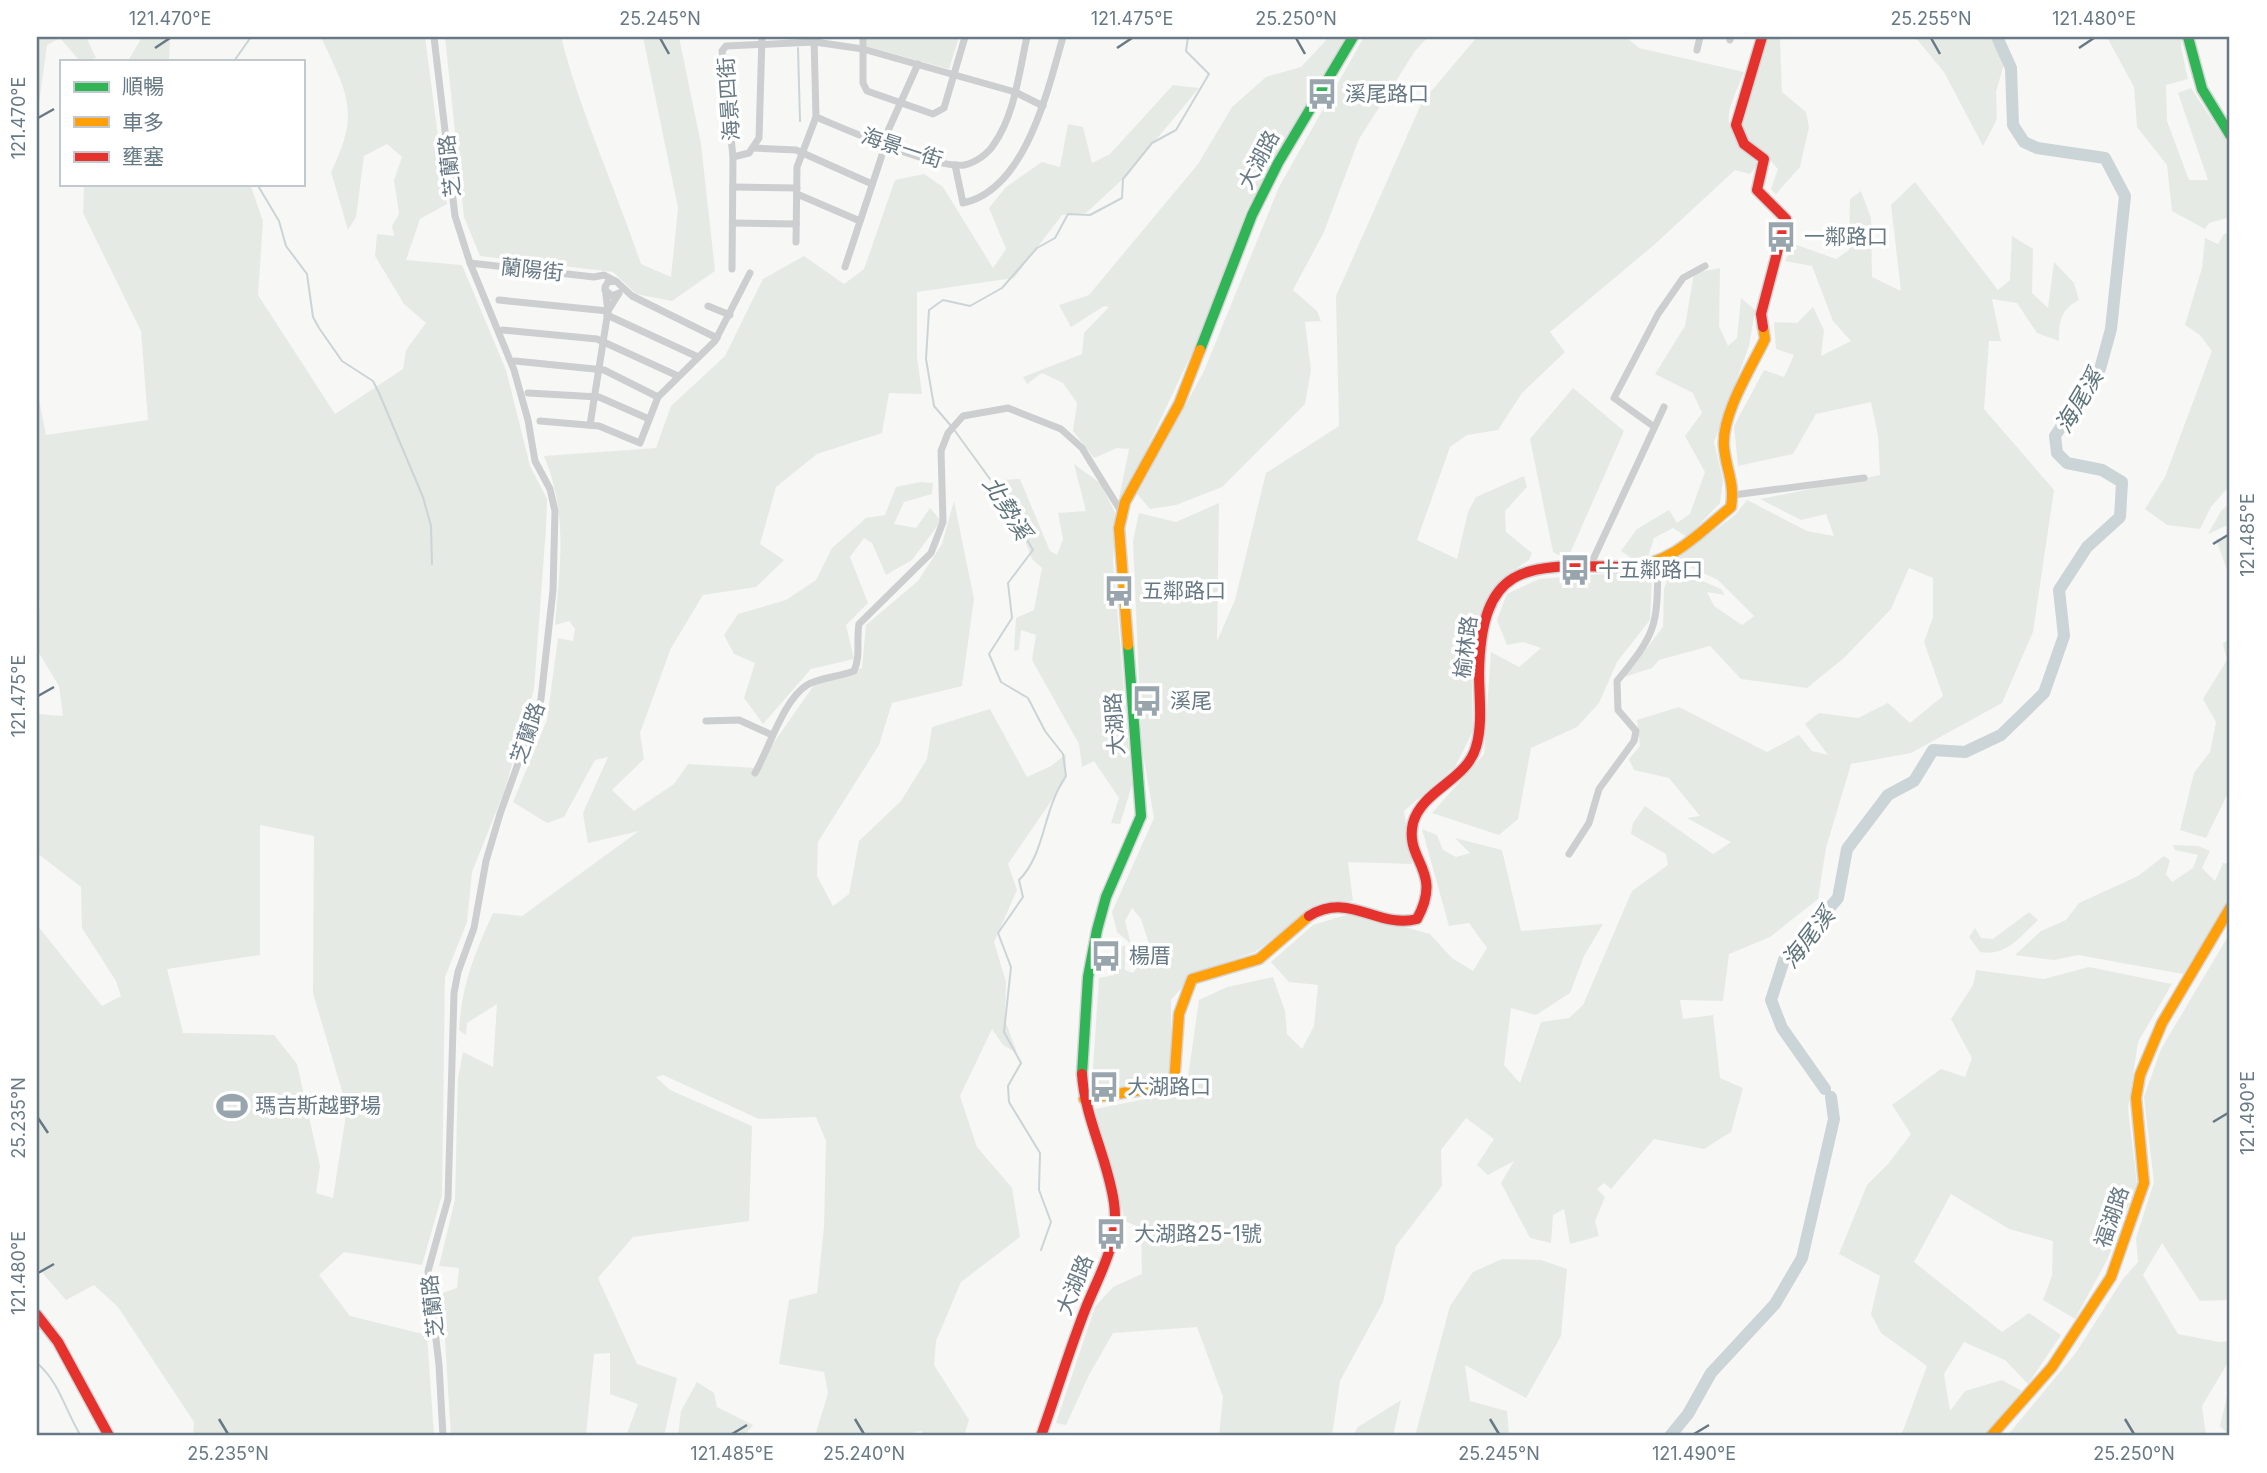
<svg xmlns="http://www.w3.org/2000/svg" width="2267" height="1473" font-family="Inter,'Noto Sans TC',sans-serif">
	<rect width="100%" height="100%" fill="#f7f7f6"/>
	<g fill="#e6eae4" fill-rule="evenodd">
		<polygon points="37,37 82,37 87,39 96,58 80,61 60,38 47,45 37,118"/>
		<polygon points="142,37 170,37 169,61 128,61"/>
		<path d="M321,37h104l22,167 -27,15 -14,41 56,5 44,105 24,96 17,33 -1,29 -12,161 -30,103 -32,80 -5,50 -22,55 -3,218 -20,70 -78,-13 -25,23 31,41 77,19 7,101h-241l1,-14 -76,-115 -24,-22 -28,15 -27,-31 -2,-344 65,81 19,-10 -5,-15 -34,-53 -1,-41 -44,-34v-139l26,2 -4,-30 -22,-36 3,-50 -3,-2v-208l9,45 102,-15 -7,-89 -58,-118 1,-29h166l13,37 -5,74 77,119 68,-45 3,-19 20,-27 -22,-19 -29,-48 2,-22 17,2 -2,-10 7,-12 -5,-34 8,-23 -15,-13 -23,12 -8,61 -8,13 -17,-58c30,-61 16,-78 -10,-135zM260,825l54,11 -1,157 34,115 -14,90 -17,-5 4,-27 -23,-102 -23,-29 -91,-2 -16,-64 93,-14z"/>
		<path d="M445,37h116c20,77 54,150 80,227l30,13 7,-69 -35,-171h36l22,107 14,127 -43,30 -36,-7 -23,-22 -133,-16 -16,-39z"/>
		<polygon points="866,37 959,37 949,69 865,46"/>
		<polygon points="1329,37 1350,37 1264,184 1247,209 1204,327 1125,495 1119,498 1129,449 1117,448 1094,458 1073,431 1077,403 1063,383 1042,373 1027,384 1023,377 1082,354 1084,333 1109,307 1104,306 1071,327 1059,305 1089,295 1198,164 1232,107 1266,77 1301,67"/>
		<polygon points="1364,37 1428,37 1415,51 1359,139 1324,232 1293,290 1317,311 1321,321 1305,322 1311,370 1305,404 1222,487 1176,505 1150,509 1137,494 1204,371 1279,187"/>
		<path d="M1477,37h149l13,11 105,24c-20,49 -25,52 14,92l-8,10 -15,-4 -81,75 -104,87 15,20 -43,41 -24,37 -31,5 -17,12 -33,93 40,19 11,-47 8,-15 48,-21 3,11 -22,24 1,21 26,21 -3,7 -27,19 -31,64 2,88 -18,36 -51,44 8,53 -64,-2 5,39 -33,2 -65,49 -60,21 -24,27v81l-74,12 -5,-10 7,-105 15,-3 5,-26 6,-4v25l8,3 18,-23 -10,-31 -9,-11 -7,13 6,23 -14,-12 -5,-20 42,-94 -12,-70 -9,-207 6,-28 37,9 43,-19 -2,138 18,-41 31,-127 73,-47 -3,-130 86,-194z"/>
		<polygon points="1763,37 1780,37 1782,92 1806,112 1809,127 1800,167 1776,194 1771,189 1778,169 1760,149 1737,132"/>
		<polygon points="1915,37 1990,37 2004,64 1996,92 1997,119 1983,146 1944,72"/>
		<polygon points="2111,37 2182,37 2181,47 2188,79 2166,85 2167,121 2189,180 2208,180 2178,93 2191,88 2230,147 2230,217 2209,223 2205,229 2172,211 2167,165 2137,127 2134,87 2108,39"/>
		<path d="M1173,85l26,3 -74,89 -39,36 -24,2 -48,63 -97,14v65l5,37 -33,-1 -7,40 -65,21 -41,33 -16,57 24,16 -28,27 -53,8 -32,53 -31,85 4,26 -32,31 22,21 40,-27 14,-20 68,4 63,-90 43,-10 4,-43 52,-44 24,-37 12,-43 20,98 -12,87 -70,17 -13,42 -61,97 -1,34 16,30 16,-12 10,-53 42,-40 26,-42 5,-32 58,-18 37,68 24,-11 15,-12 -1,27 -57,83 9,26 -23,52 12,40 -1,38 12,33 -14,-8 -11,-16 -32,67 17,51 35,41 8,49 -59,45 -25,59 -2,24 35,55 -5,16h-38l-5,-5 -25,5h-81l13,-43 -4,-21 -45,-8 10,-64 28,-7 7,-66 2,-86 -10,-24 -57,2 -96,-44 -7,2 14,13 82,36 -3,95 -116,16 -35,41 39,86 40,14 -13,58h-38l12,-32 -28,-10v-41l-16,1 -8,82h-135l-9,-143 15,-5 2,-20 -20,-2 16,-66 3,-122 5,-26 30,15 4,-63 -30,19 -1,12 -7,-5c3,-46 15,-75 34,-117l29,3 117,-85 -51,12 -5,-30 25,-56 -13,3 -31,57 -17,6 -34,-21 34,-82 11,-82 15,3 2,-12 -6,-8 -14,4c5,-61 13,-111 -11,-169l112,-8 15,-42 54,-50 38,-77 41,-23 40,28 20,-15 31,-89 29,-6 19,13 50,81 13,-19 -17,-41 17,-21 36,-25 18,5 8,-43 15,3 9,36 18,-9z"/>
		<path d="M1915,182l83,108 12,-10 2,-44 21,13 -1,44 16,15 6,-46 20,21 5,17c-19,10 -20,22 -20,41l-22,-8 -20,-30 -25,-4 9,42h-12l-5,68 70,81 -21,142 -31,71 -91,50 -60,11 -25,84 -8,51 -48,38 -41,17 -6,47 -43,-1 3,19 30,-4 7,63 23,10 -12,44 -27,17 -50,-10 -43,50 -7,-6 -7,6 8,8 -10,24 4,15 -29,8 -6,-35 -11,6 -2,28 -21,-5 -29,-55 13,-22 -26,14 -11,-10 17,-26 -28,-21 -25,32 1,36 -46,60 -13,56 -43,79 -8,55h-113l4,-39 -26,-70 -84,6 -24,42 -23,50 -10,-2 39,-116 18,-20 29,-13 -1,-46 -16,-7 -30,-112 91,-18 13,-91 28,-13 46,-10 12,34 2,23 15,15 12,-23 4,-41 -29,-3 -18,-20 42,-37 40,-12 77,21 22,24 21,13 14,-23 -18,-25 -20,3 -27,-97 15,6 6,15 13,7 14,-4 -15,-15 47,12 19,81 82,-7 -19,32 -14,37 -34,22 -25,-7 -7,57 16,18 21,-61 28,-4 14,-13 49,-114 36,-26 -2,-11 -35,-20 2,-11 12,-17 68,48 18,-12 -44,-24 13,-2 -31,-38 -35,-8 -5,-11 11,-13 -3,-26 42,-13 88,45 32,-17 13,16 16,4 -23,-31 14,-11 39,5 30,-15 22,20 33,-27 -19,-54 9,-25v-39l-24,-10 -18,41 -47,49 -37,30 -66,-9 -31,-33 -51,14 -7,8 -28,9 39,-50 1,-38 7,-22 50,22 4,6 -18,-3 7,14 28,19 12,-9 -36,-36 -43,-20 60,-45 12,-15 60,31 27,5 -8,-22 -25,6 -41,-21 120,-24 -2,-39 -7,-34 -55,12 -23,40 -55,12 -4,-40 30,-56 20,7 10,-22 -18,-6 -2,-27 23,1 16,-16 11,23 -3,26 30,-15 -18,-20 -21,-55 -27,-5 9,-17 42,15 13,-9 1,-51 11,-8 10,27 1,59 29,14 -10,-86z"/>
		<polygon points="2230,232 2230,485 2211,507 2200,529 2167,525 2145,509 2165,477 2212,351 2200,335 2185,325 2202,268 2205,238 2218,244 2224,234"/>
		<polygon points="1720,268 1719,326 1728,346 1737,338 1741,298 1755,310 1749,346 1714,442 1723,480 1720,503 1687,537 1673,528 1654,538 1648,557 1631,558 1621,551 1637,529 1669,510 1677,523 1690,514 1705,472 1685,436 1702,413 1693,393 1655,374 1685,326 1694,273"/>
		<polygon points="1573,388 1624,431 1567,560 1553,552 1530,439"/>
		<polygon points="1074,464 1100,483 1116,514 1113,561 1132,785 1120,824 1111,823 1119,798 1094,761 1082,767 1079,744 1032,660 1036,635 1021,630 1019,650 1014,651 1016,618 1034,610 1042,568 1032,559 1002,480 1020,479 1050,551 1057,555 1063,539 1058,513 1086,511"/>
		<polygon points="920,482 933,483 932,494 904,502 894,524 916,528 930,508 941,521 912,560 886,575 872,543 864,538 850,557 868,603 846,625 854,659 811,669 763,724 744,698 755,663 734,654 724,635 738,614 786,600 816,580 832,548 866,518 885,515 896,487"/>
		<polygon points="2230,503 2230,524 2208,534 2221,511"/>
		<polygon points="2230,537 2230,579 2216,539"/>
		<polygon points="1652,570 1656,574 1652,578 1650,620 1617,662 1599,703 1577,727 1531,748 1518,819 1499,835 1432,813 1484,754 1491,652 1519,667 1541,648 1523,642 1507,645 1497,620 1507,594 1539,579"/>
		<polygon points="2230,637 2230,794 2226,797 2206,838 2180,830 2194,773 2210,752 2216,722 2203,699 2227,660 2223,644"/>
		<polygon points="2173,845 2198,846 2210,851 2202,868 2215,881 2223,863 2230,864 2230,898 2183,974 2078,955 2054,960 2015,955 2041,931 2066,920 2079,903 2138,876 2164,856 2170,860 2166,874 2172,882 2193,868 2198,855 2175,850"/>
		<path d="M2029,912l9,8c-18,17 -32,37 -58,32l-11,-15 6,-9 6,10 12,1z"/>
		<polygon points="2230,933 2230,1300 2200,1301 2162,1243 2143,1275 2178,1334 2219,1342 2230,1341 2230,1359 2202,1406 2206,1436 2007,1436 2075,1354 2123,1279 2138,1262 2136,1238 2154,1182 2144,1097 2161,1049"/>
		<polygon points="2089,967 2172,984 2138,1042 2128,1109 2137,1184 2107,1260 2075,1319 2043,1300 2052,1276 2053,1241 2009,1229 1951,1194 1914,1262 2002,1332 2029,1313 2061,1335 2028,1384 2005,1360 1964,1342 1944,1374 1950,1411 1965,1391 2002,1380 2022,1391 1983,1436 1901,1436 1927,1366 1881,1333 1871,1314 1880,1276 1839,1254 1867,1185 1888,1164 1911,1134 1892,1105 1941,1069 1965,1077 1972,1058 1951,1019 1973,985 1976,970 2044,979"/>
		<polygon points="1502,1259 1541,1260 1567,1269 1561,1336 1526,1398 1465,1365 1470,1401 1507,1411 1509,1436 1415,1436 1450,1306 1473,1272"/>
		<polygon points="697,1382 714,1393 717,1407 753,1425 744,1436 678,1436 681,1411"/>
		<polygon points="2228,1392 2230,1397 2230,1436 2220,1426"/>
		<polygon points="1401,1400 1393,1436 1353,1436 1358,1427"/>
	</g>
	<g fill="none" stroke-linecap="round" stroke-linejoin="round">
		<g stroke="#cbd4d6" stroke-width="2">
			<polyline points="798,37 798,38"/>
			<polyline points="798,48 800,121"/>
			<polyline points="234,61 251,37"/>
			<polyline points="257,184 279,221 286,246 307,274 313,317 319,328 342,361 373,381 379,393 423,497 431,526 432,564"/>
			<polyline points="952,427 934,406 926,359 929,310 943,300 970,306 1002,288 1037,248 1055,238 1068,214 1090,215 1122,198 1123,179 1152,143 1176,130 1209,74 1186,51 1188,37"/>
			<path d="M955,431l43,59 35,60 -25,33 4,35 -23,36 12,28 27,16 17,33 18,23 3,22c-24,35 -20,77 -47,104l4,17 -25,36 13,34 -7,65 17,31 -13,23 1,16 31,51 -1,37 12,32 -10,28"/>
			<path d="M37,1363c24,21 28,48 44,73"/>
		</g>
		<g stroke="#cbd4d6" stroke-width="12">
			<polyline points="1825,1089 1782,1028 1771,1000 1784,960 1838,898 1847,849 1888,795 1914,781 1933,750 1965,752 2001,735 2044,693 2064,636 2059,590 2087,547 2120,517 2122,482 2102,470 2067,463 2057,453 2055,436 2100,369 2111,329 2125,196 2105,158 2037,148 2024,142 2013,125 2011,68 1997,37"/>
			<polyline points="1670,1436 1688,1414 1711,1373 1775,1304 1802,1258 1834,1119 1831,1097"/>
		</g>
		<defs>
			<g id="fast">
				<polyline points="2188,37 2202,89 2230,135"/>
				<polyline points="1200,350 1252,215 1278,163 1353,37"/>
				<polyline points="1082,1074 1088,977 1097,930 1106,897 1141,816 1128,645"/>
			</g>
			<g id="slow">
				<path d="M1629,567c43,-3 70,-34 102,-60 4,-25 -5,-37 -7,-60 -3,-32 27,-79 41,-108l-2,-12"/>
				<polyline points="1128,645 1119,528 1125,502 1179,404 1200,350"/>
				<polyline points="1084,1099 1174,1085 1179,1014 1192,979 1259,959 1309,916"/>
				<polyline points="1991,1436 2052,1367 2111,1277 2144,1183 2136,1098 2140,1075 2162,1023 2230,908"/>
			</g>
			<g id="jam">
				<polyline points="1762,37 1736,125 1744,144 1764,159 1757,190 1786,219 1761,314 1763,327"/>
				<path d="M1309,916c41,-25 68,13 108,3 27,-49 -13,-58 -4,-96 9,-33 54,-43 63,-76 7,-23 3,-51 3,-74 2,-119 56,-107 150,-106"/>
				<polyline points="37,1315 58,1342 109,1436"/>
				<path d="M1041,1436c15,-42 28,-85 44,-126 14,-36 35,-67 29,-107 -6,-44 -29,-84 -32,-129"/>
			</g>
		</defs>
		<use href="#fast" stroke="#d4d5d6" stroke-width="13"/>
		<use href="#slow" stroke="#d4d5d6" stroke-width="13"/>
		<use href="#jam" stroke="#d4d5d6" stroke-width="13"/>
		<g stroke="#cccecf" stroke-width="7">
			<polyline points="434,37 455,216 470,263 514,370 528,420 535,461 550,489 555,511 553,590 541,699 500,814 486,861 474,928 458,972 454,993 448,1199 428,1271 439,1365 443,1436"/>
			<path d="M814,37l2,80c29,12 119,52 148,48 11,-2 24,-11 30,-21 21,-30 25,-72 33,-107"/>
			<polyline points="863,37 863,83 867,91 933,114 944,108 965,37"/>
			<polyline points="1730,40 1731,37"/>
			<polyline points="1697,50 1700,37"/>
			<polyline points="754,148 796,150 872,184"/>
			<polyline points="733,157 749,153 759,138 762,37"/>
			<path d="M955,165l8,38c63,-13 85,-114 100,-166"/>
			<polyline points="733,187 797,188"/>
			<polyline points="797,194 860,221"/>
			<polyline points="733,223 796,224"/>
			<polyline points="796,242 797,167 816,117"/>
			<polyline points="470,263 594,277 604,275 617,282"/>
			<polyline points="845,267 883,152 882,144 918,64"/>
			<polyline points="732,269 733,157 722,51 726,46 815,42 863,49 1015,92 1043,106"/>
			<polyline points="619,284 632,296 717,338"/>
			<polyline points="605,290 612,296 619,293"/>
			<polyline points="499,300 608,311"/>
			<polyline points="708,306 730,315"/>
			<polyline points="608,311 605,287 608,282 615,281"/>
			<polyline points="607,315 698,357"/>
			<polyline points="503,330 597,339 678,376"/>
			<polyline points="515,361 604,370 658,397"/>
			<polyline points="528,393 599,397 649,419"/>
			<polyline points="540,421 599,426 640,443 658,397 715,341 750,273"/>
			<polyline points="590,425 608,311 618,295"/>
			<polyline points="1653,426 1614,398 1658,314 1683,278 1705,266"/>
			<polyline points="1733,495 1864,478"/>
			<polyline points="1590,566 1664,407"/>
			<polyline points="706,721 739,720 772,735"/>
			<path d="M755,773c14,-24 28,-73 52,-88 14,-8 32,-8 47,-14 7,-16 2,-30 5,-47l72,-71 12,-31 -2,-71 7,-18 15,-17 45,-8 53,21 21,19 40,65"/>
			<path d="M1569,854l20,-31 10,-34 35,-48 2,-10 -18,-21 -1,-29c41,-50 40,-55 41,-119"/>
		</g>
		<use href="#fast" stroke="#30b455" stroke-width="10"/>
		<use href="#slow" stroke="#ff9f0a" stroke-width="10"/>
		<use href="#jam" stroke="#e5322d" stroke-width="10"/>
	</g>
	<path fill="none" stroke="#677985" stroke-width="2.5" d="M660,38l9,16M1296,38l9,16M1931,38l9,16M155,48l15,-10M1117,48l15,-10M2079,48l15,-10M38,118l16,-9M2213,544l15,-9M38,696l16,-9M38,1118l10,15M2213,1122l15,-9M38,1273l16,-9M219,1419l9,15M855,1419l9,15M1490,1419l9,15M2125,1419l9,15M732,1434l15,-9M1694,1434l15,-9"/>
	<defs>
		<symbol id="bus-bare" viewBox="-9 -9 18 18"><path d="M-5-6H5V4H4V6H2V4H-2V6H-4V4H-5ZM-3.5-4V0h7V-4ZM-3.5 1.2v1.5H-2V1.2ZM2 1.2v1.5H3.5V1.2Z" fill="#99a5ad" stroke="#fff" stroke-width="2.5" paint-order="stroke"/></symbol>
		<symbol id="stadium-bare" viewBox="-9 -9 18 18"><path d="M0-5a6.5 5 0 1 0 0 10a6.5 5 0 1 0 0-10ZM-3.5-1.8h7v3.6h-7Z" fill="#99a5ad" stroke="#fff" stroke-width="2.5" paint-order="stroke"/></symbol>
	</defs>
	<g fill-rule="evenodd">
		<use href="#bus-bare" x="1300" y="72" width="44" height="44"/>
		<use href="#bus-bare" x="1759" y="215" width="44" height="44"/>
		<use href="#bus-bare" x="1553" y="548" width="44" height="44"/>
		<use href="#bus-bare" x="1097" y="569" width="44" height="44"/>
		<use href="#bus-bare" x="1125" y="679" width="44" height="44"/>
		<use href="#bus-bare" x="1084" y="934" width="44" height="44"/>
		<use href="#bus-bare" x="1082" y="1065" width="44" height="44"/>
		<use href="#stadium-bare" x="210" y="1084" width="44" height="44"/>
		<use href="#bus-bare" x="1089" y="1212" width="44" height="44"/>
	</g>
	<g text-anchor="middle" stroke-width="7" stroke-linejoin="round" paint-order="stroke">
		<g font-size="21" fill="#677985" stroke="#fff" text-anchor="start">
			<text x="1345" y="101">溪尾路口</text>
			<text x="1804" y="244">一鄰路口</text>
			<text x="1598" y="577">十五鄰路口</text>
			<text x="1142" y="598">五鄰路口</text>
			<text x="1170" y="708">溪尾</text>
			<text x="1129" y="963">楊厝</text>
			<text x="1127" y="1094">大湖路口</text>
			<text x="255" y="1113">瑪吉斯越野場</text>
			<text x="1134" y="1241">大湖路25-1號</text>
		</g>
		<g font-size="21" fill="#677985" stroke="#fff">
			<text transform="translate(729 99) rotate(-94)" y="7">海景四街</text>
			<text transform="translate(902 148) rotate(18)" y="7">海景一街</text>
			<text transform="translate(1259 160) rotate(-62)" y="7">大湖路</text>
			<text transform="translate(450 166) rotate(-96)" y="7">芝蘭路</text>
			<text transform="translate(532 270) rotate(6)" y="7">蘭陽街</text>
			<text transform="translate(1466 647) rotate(-83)" y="7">榆林路</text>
			<text transform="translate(1115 724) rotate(-94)" y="7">大湖路</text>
			<text transform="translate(528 733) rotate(-71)" y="7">芝蘭路</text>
			<text transform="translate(2112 1217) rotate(-71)" y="7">福湖路</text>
			<text transform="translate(1075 1285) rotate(-68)" y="7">大湖路</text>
			<text transform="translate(433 1306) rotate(-96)" y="7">芝蘭路</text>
		</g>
		<g font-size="23" font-style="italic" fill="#5e747a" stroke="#fff">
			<text transform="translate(2079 401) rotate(-59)" y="8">海尾溪</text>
			<text transform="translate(1007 508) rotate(58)" y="8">北勢溪</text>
			<text transform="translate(1808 938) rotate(-52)" y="8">海尾溪</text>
		</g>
	</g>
	<rect width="2267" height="1473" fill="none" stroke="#ffffff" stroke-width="77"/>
	<rect x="60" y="60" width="245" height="126" fill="#ffffff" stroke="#c2c9ce" stroke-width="2"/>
	<rect x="74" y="82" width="35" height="10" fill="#30b455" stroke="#c2c9ce" stroke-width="2"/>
	<text x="122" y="94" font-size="21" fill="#677985">順暢</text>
	<rect x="74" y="117" width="35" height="10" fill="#ff9f0a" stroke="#c2c9ce" stroke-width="2"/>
	<text x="122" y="130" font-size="21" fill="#677985">車多</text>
	<rect x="74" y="152" width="35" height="10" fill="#e5322d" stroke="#c2c9ce" stroke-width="2"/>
	<text x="122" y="164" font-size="21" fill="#677985">壅塞</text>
	<rect x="38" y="38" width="2190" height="1396" fill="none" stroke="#677985" stroke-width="2.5"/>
	<g font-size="18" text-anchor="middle" fill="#677985">
		<text x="170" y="25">121.470°E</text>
		<text x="660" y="25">25.245°N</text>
		<text x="1132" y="25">121.475°E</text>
		<text x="1296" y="25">25.250°N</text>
		<text x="1931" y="25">25.255°N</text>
		<text x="2094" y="25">121.480°E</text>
		<text transform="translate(19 118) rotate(-90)" y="6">121.470°E</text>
		<text transform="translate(2248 535) rotate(-90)" y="6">121.485°E</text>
		<text transform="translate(19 696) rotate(-90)" y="6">121.475°E</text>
		<text transform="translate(2248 1113) rotate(-90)" y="6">121.490°E</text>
		<text transform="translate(19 1118) rotate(-90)" y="6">25.235°N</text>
		<text transform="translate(19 1273) rotate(-90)" y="6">121.480°E</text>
		<text x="228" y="1460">25.235°N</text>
		<text x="732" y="1460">121.485°E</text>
		<text x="864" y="1460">25.240°N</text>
		<text x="1499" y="1460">25.245°N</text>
		<text x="1694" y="1460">121.490°E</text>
		<text x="2134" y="1460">25.250°N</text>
	</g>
</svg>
